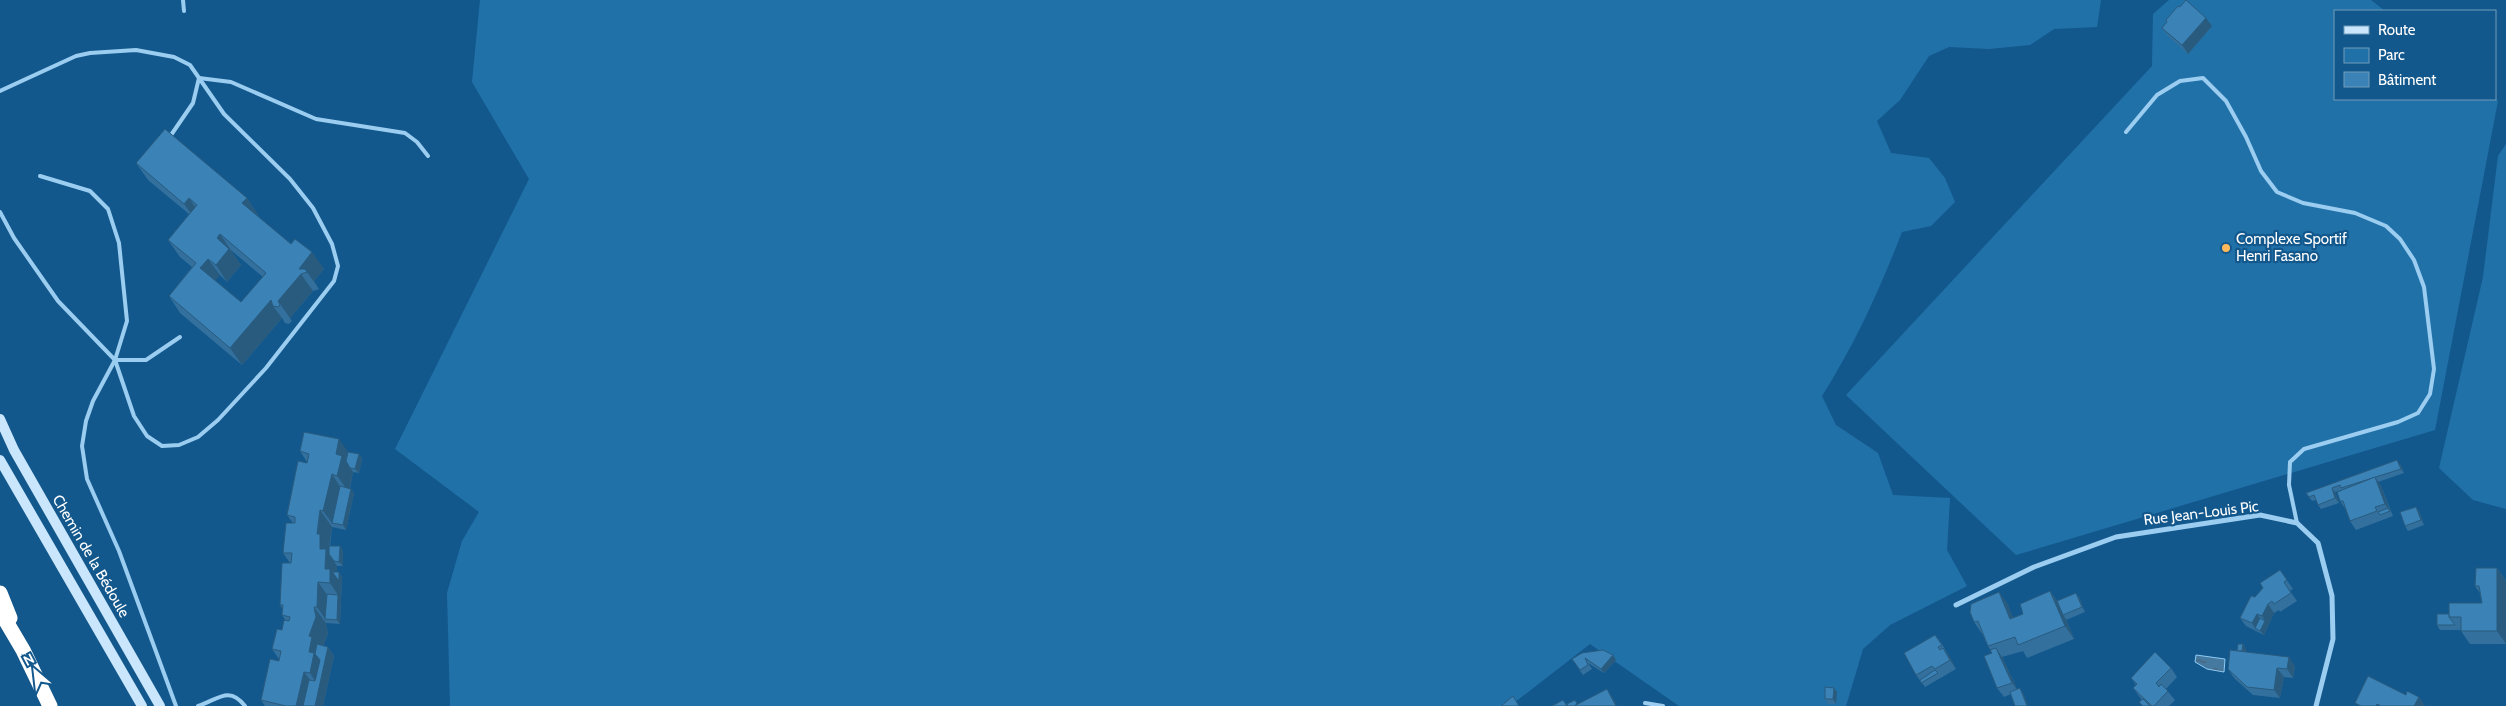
<svg xmlns="http://www.w3.org/2000/svg" width="2506" height="706" font-family="Cabin,sans-serif">
	<defs>
		<pattern id="water-ripples" width="26" height="14" patternUnits="userSpaceOnUse" patternTransform="scale(1.25)"><rect width="26" height="14" fill="#4679a0"/><path d="M2 4q2-2 4 0t4 0M15 11q2-2 4 0t4 0" fill="none" stroke="#496276"/></pattern>
	</defs>
	<rect width="100%" height="100%" fill="#13588c"/>
	<g fill="#2171a9">
		<path d="M480,0h1621l-4,27 -43,2 -24,16 -41,4 -40,-2 -20,9 -29,44 -23,21 14,32 38,5 16,20 10,24 -24,24 -29,6c-22,57 -47,112 -80,164l14,29 42,28 15,42 57,3 -3,52 20,36 -77,39 -27,24 -17,57h-167l-89,-62 -80,62h-1060l-3,-113 15,-52 17,-29 -84,-63 134,-270 -57,-97z"/>
		<polygon points="2169,0 2371,0 2385,11 2335,11 2335,99 2495,98 2498,101 2435,430 2016,555 1846,395 2152,66 2153,14"/>
		<polygon points="2506,144 2506,509 2473,500 2439,468 2483,277 2498,156"/>
	</g>
	<polygon fill="url(#water-ripples)" stroke="#8dcbf4" points="2196,655 2225,659 2224,672 2207,669 2195,662"/>
	<g fill="none" stroke-linecap="round" stroke-linejoin="round">
		<g stroke="#9bcdf1" stroke-width="4">
			<polyline points="183,0 184,11"/>
			<polyline points="0,91 76,56 90,53 136,50 174,57 190,65 224,114 290,179 313,208 332,244 338,266 334,281 266,368 218,420 198,437 179,445 162,446 147,436 134,416 115,360 58,301 14,238 0,212"/>
			<polyline points="2126,132 2157,95 2180,81 2203,78 2226,101 2246,137 2261,171 2277,192 2303,203 2355,213 2386,226 2400,239 2414,260 2424,287 2434,369 2430,394 2418,413 2398,422 2304,449 2290,462 2289,485 2297,523"/>
			<polyline points="169,138 193,103 199,78 231,82 316,119 405,133 417,142 428,156"/>
			<polyline points="40,176 90,191 108,209 119,243 127,321 115,360 93,401 86,421 82,446 87,479 119,551 176,706"/>
			<polyline points="115,360 146,360 180,337"/>
			<polyline points="1645,703 1663,706"/>
			<path d="M198,706c19,-6 31,-21 47,0"/>
		</g>
		<polyline stroke="#9bcdf1" stroke-width="5" points="1956,605 2034,567 2116,537 2260,515 2297,523 2318,543 2332,596 2333,639 2316,706"/>
		<g stroke="#c9e6fc" stroke-width="10">
			<polyline points="0,419 14,450 160,706"/>
			<polyline points="0,460 142,706"/>
		</g>
		<g stroke="#fff" stroke-width="15">
			<polyline points="0,593 10,618"/>
			<polyline points="0,611 23,650 50,706"/>
		</g>
	</g>
	<g fill="#33709d" fill-rule="evenodd">
		<polygon points="2166,20 2212,26 2188,54 2168,36 2162,28 2167,22"/>
		<path d="M136,163l111,35 11,17 -1,1 34,28 33,25 -10,12 5,8 -6,2 -23,27 2,3 -3,3 -4,-1 -3,-5 -40,47 -62,-52 -11,-17 23,-29 -12,-10 -12,-17 21,-26 -41,-34zM231,251h1l31,26 -22,25 -26,-22 5,-5 7,7 14,-17z"/>
		<polygon points="300,451 348,452 359,454 362,458 359,473 353,472 350,489 354,493 346,530 332,527 330,546 340,546 343,551 343,566 337,566 337,572 339,572 342,577 340,624 326,623 328,634 323,646 328,647 334,656 323,706 265,706 261,700 279,659 272,649 286,621 282,615 282,608 280,605 290,563 283,553 293,523 287,515 307,462"/>
		<polygon points="2400,464 2404,473 2378,482 2381,486 2393,516 2356,530 2350,521 2346,510 2340,501 2342,490 2335,492 2339,503 2321,509 2318,505 2316,500 2312,501 2306,493"/>
		<polygon points="2416,507 2419,511 2424,525 2408,531 2405,526"/>
		<polygon points="2497,568 2506,581 2506,644 2470,644 2461,631 2461,630 2440,630 2437,625 2449,614 2482,603 2480,593 2475,586"/>
		<polygon points="2280,570 2293,589 2290,591 2297,601 2280,612 2279,610 2274,613 2264,635 2246,626 2240,618 2255,597"/>
		<polygon points="2050,591 2057,601 2079,597 2085,612 2066,620 2066,619 2074,639 2027,658 2023,651 2002,657 2017,689 2023,693 2028,706 2015,706 2011,694 2004,697 1997,688 1992,653 1988,646 1983,635 1974,622 1999,592 2008,605 2013,618 2023,614"/>
		<polygon points="1935,635 1942,644 1956,669 1925,687 1916,675"/>
		<polygon points="2246,649 2246,652 2295,666 2293,678 2284,677 2280,698 2253,695 2234,678 2228,669 2237,651"/>
		<polygon points="1572,659 1616,660 1604,673 1588,663 1592,669 1583,675"/>
		<polygon points="2171,668 2177,677 2166,689 2175,700 2169,706 2142,706 2139,702 2142,700 2133,688 2136,685 2131,678"/>
		<polygon points="1834,688 1837,692 1836,704 1828,704 1825,699"/>
	</g>
	<g fill="#295b7f">
		<polygon points="2206,18 2212,26 2188,54 2182,45"/>
		<polygon points="189,198 201,215 196,220 184,204"/>
		<polygon points="247,198 258,215 254,220 242,203"/>
		<polygon points="220,234 241,265 227,282 216,265 217,238"/>
		<polygon points="312,252 324,269 314,281 319,289 307,272 299,269"/>
		<polygon points="208,259 220,275 212,284 200,268"/>
		<polygon points="301,274 313,291 290,318 292,321 278,301"/>
		<polygon points="271,300 273,306 282,318 242,365 230,348"/>
		<polygon points="339,439 351,456 349,466 353,472 349,492 337,476 336,454"/>
		<polygon points="359,454 362,458 359,473 355,469"/>
		<polygon points="2397,460 2400,464 2404,473 2401,469"/>
		<polygon points="332,474 343,491 332,523 323,511"/>
		<polygon points="2375,477 2381,486 2391,513 2385,504"/>
		<polygon points="2332,488 2335,492 2339,503 2335,498"/>
		<polygon points="351,489 354,493 346,530 343,525"/>
		<polygon points="2416,507 2419,511 2424,525 2421,520"/>
		<polygon points="320,510 332,527 329,547 332,558 337,566 337,578 339,572 342,577 340,624 337,620 338,595 330,583 325,569 320,549 317,534"/>
		<polygon points="340,546 343,551 343,566 339,562"/>
		<polygon points="2497,568 2506,581 2506,644 2497,631"/>
		<polygon points="318,582 330,599 325,619 328,623 317,607"/>
		<polygon points="2050,591 2059,604 2063,615 2066,619 2074,639 2065,626"/>
		<polygon points="1999,592 2008,605 2019,632 2010,619"/>
		<polygon points="2076,593 2079,597 2085,612 2082,607"/>
		<polygon points="2268,604 2274,613 2264,635 2260,631 2265,621 2262,616"/>
		<polygon points="314,607 326,623 328,634 321,650 328,647 334,656 323,706 315,706 319,687 310,673 309,636"/>
		<polygon points="2257,614 2263,623 2255,628 2252,623"/>
		<polygon points="2243,644 2246,649 2245,660 2242,655"/>
		<polygon points="1943,648 1950,657 1956,669 1950,660"/>
		<polygon points="1996,648 2002,657 2018,691 2012,683"/>
		<polygon points="1613,655 1616,660 1604,673 1601,669"/>
		<polygon points="2289,657 2295,666 2293,678 2287,669"/>
		<polygon points="2277,668 2284,677 2280,698 2274,690"/>
		<polygon points="304,672 316,688 312,706 296,706"/>
		<polygon points="1834,688 1837,692 1836,704 1833,699"/>
		<polygon points="2020,688 2023,693 2028,706 2027,706"/>
		<polygon points="1607,689 1613,698 1617,706 1616,706"/>
		<polygon points="2419,697 2425,706 2414,706"/>
	</g>
	<g fill="#3b82b6" stroke="#295b7f" fill-rule="evenodd">
		<polygon points="2186,0 2206,18 2182,45 2162,28 2167,22 2166,20 2178,6 2180,7"/>
		<path d="M165,129l82,69 -5,5 49,41 4,-5 17,13 -13,17h6l2,3 -6,2 -23,27 2,4 -2,2 -5,-1 -2,-6 -41,48 -61,-52 27,-33 -28,-23 29,-35 -8,-7 -5,6 -48,-41zM220,234l46,39 -25,29 -41,-34 8,-9 8,6 13,-16 -12,-11z"/>
		<polygon points="304,432 339,439 336,454 342,456 337,476 332,474 323,511 320,510 317,534 320,534 320,549 326,549 325,569 330,569 330,583 318,582 317,607 314,607 316,617 309,636 312,637 309,652 314,653 310,673 304,672 296,706 286,706 261,700 270,659 279,661 281,651 272,649 277,629 282,630 284,620 289,621 290,617 282,615 283,605 280,605 282,563 291,563 292,553 283,553 286,523 295,523 295,517 287,515 298,461 307,463 309,454 300,451"/>
		<polygon points="348,452 359,454 355,469 350,468 346,461"/>
		<polygon points="2397,460 2401,469 2341,488 2340,485 2332,488 2335,498 2318,505 2314,495 2309,497 2306,493"/>
		<polygon points="2375,477 2385,504 2375,507 2377,511 2350,521 2343,501 2340,501 2337,492"/>
		<polygon points="340,486 351,489 343,525 332,523"/>
		<polygon points="2416,507 2421,520 2405,526 2400,512"/>
		<polygon points="2388,508 2390,511 2380,515 2378,512"/>
		<polygon points="329,546 340,546 339,562 334,561 329,554"/>
		<polygon points="2476,568 2497,568 2497,631 2461,631 2461,617 2449,617 2449,603 2482,603 2479,586 2475,586"/>
		<polygon points="2280,570 2287,580 2284,582 2291,593 2274,604 2272,601 2268,604 2262,616 2257,614 2252,623 2240,618 2251,596 2255,597 2263,588 2260,583"/>
		<polygon points="333,572 339,572 339,581 333,573"/>
		<polygon points="2050,591 2065,626 2018,645 2015,637 1988,646 1978,621 1974,622 1970,612 1971,604 1999,592 2010,619 2023,614 2020,604"/>
		<polygon points="2076,593 2082,607 2063,615 2057,601"/>
		<polygon points="327,594 338,595 337,620 325,619"/>
		<polygon points="2437,614 2449,614 2449,617 2455,625 2437,625"/>
		<polygon points="2260,618 2265,621 2260,631 2255,628"/>
		<polygon points="1935,635 1942,645 1938,647 1940,650 1943,648 1950,660 1935,669 1932,666 1916,675 1904,653"/>
		<polygon points="317,644 328,647 315,706 303,706 309,680 315,681 320,660 315,654"/>
		<polygon points="2238,644 2243,644 2242,651 2237,651"/>
		<polygon points="1996,648 2012,683 1997,688 1984,656 1992,653 1990,650"/>
		<polygon points="1603,650 1613,655 1601,669 1585,658 1588,665 1580,670 1572,659 1582,653"/>
		<polygon points="2230,650 2289,657 2287,669 2277,668 2274,690 2247,687 2228,669"/>
		<polygon points="2155,652 2171,668 2156,683 2159,687 2161,684 2168,691 2154,706 2152,706 2133,688 2137,684 2131,678"/>
		<polygon points="1935,670 1938,673 1921,683 1920,680"/>
		<polygon points="2368,676 2406,695 2407,691 2419,697 2414,706 2381,706 2377,704 2376,706 2361,706 2355,703"/>
		<polygon points="1825,687 1834,688 1833,699 1825,699"/>
		<polygon points="2020,688 2027,706 2015,706 2010,692"/>
		<polygon points="1607,689 1616,706 1574,706"/>
		<polygon points="1513,696 1519,706 1501,706"/>
		<polygon points="2143,699 2150,706 2143,706 2139,702"/>
		<polygon points="1563,700 1567,706 1552,706"/>
		<polygon points="1575,700 1577,704 1574,706 1568,706 1567,704"/>
	</g>
	<circle fill="#ffb95b" stroke="#13588c" stroke-width="2" cx="2226" cy="248" r="5"/>
	<g text-anchor="middle" stroke-width="4.5" stroke-linejoin="round" paint-order="stroke">
		<g font-size="15" fill="#fff" stroke="#13588c" text-anchor="start">
			<text x="2236" y="244">Complexe Sportif<tspan x="2236" dy="17">Henri Fasano</tspan></text>
		</g>
		<g font-size="15" fill="#fff" stroke="#13588c">
			<text transform="translate(2201 513) rotate(-7)" y="5">Rue Jean-Louis Pic</text>
			<text transform="translate(91 556) rotate(60)" y="5">Chemin de la Bédoule</text>
		</g>
	</g>
	<rect x="2334" y="10" width="162" height="90" fill="#13588c" stroke="#719bba"/>
	<rect x="2344" y="26" width="25" height="8" fill="#c9e6fc" stroke="#719bba"/>
	<text x="2378" y="35" font-size="15" fill="#ffffff">Route</text>
	<rect x="2344" y="48" width="25" height="15" fill="#2171a9" stroke="#719bba"/>
	<text x="2378" y="60" font-size="15" fill="#ffffff">Parc</text>
	<rect x="2344" y="72" width="25" height="15" fill="#3b82b6" stroke="#719bba"/>
	<text x="2378" y="85" font-size="15" fill="#ffffff">Bâtiment</text>
	<g transform="translate(35 671) rotate(332)" stroke="#13588c" stroke-width="4" paint-order="stroke">
	<path d="M0-4L9 19L0 12L-9 19Z" fill="#ffffff"/>
	<text y="-8" font-size="14" font-weight="bold" text-anchor="middle" fill="#ffffff">N</text>
	</g>
</svg>
